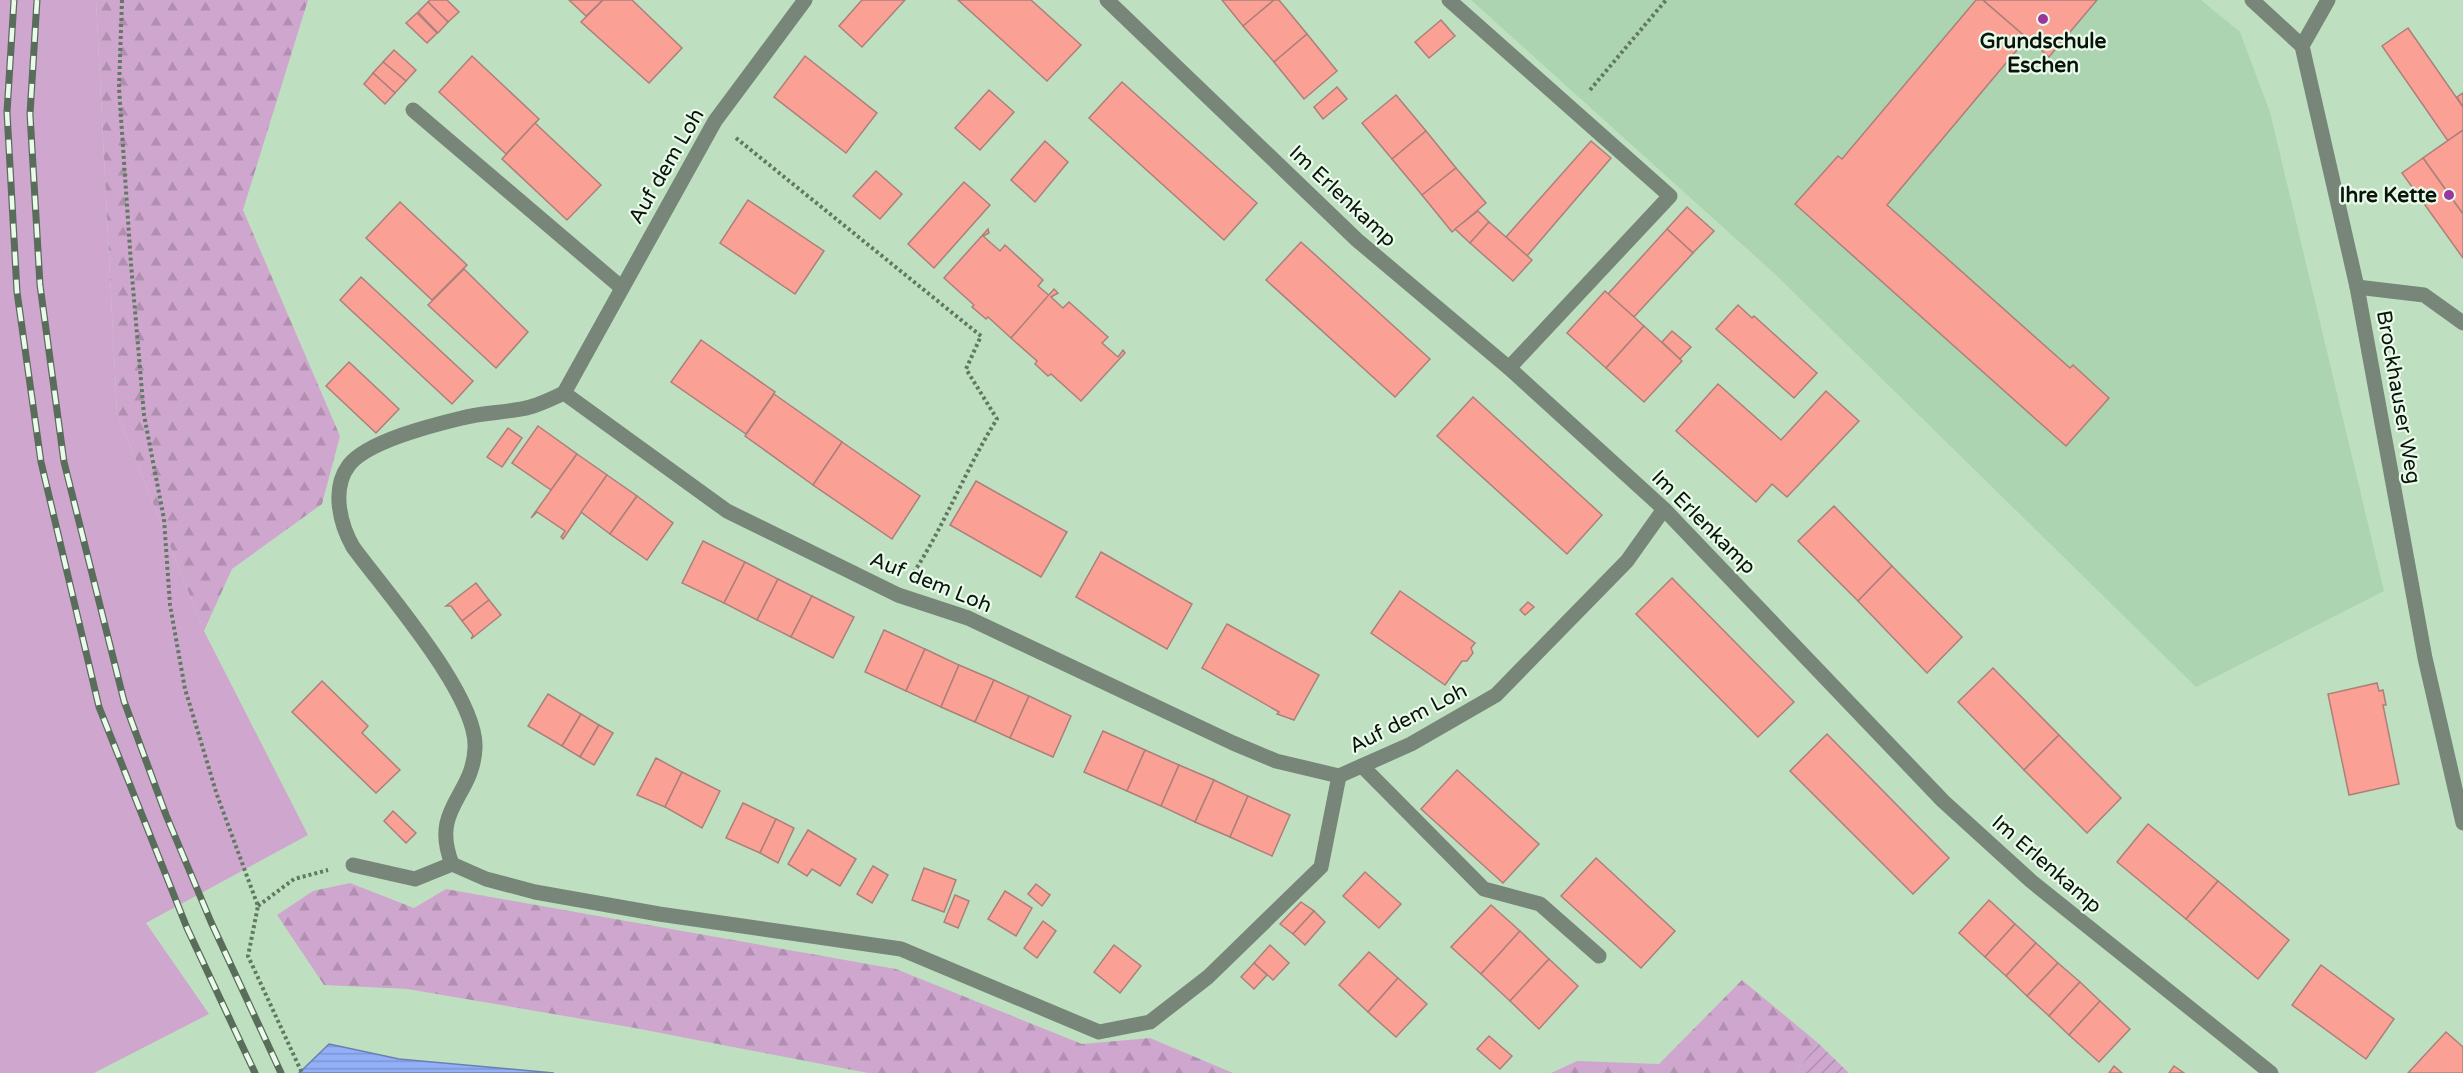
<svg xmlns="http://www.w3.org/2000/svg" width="2463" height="1073" font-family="'Varela Round',sans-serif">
	<defs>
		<pattern id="forest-firs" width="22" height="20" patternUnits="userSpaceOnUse" patternTransform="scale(1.5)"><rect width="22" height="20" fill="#cfa7ce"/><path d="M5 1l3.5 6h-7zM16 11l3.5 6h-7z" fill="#b08fb0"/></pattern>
		<pattern id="garden-furrows" width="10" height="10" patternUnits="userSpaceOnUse" patternTransform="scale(1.5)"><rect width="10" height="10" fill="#cfa7ce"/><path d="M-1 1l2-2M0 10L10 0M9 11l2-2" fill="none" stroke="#b08fb0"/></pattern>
		<pattern id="water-rules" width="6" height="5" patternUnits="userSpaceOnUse" patternTransform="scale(1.5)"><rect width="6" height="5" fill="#92aff8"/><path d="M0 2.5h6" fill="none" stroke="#7d96d3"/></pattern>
	</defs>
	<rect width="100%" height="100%" fill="#bee0c0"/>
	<polygon fill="#add4b0" points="1471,0 2201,0 2240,32 2270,112 2384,591 2196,687 1776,275"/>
	<polygon fill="#cfa7ce" points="0,0 96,0 117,413 204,631 308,835 146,923 209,1014 94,1073 0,1073"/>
	<g fill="url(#forest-firs)">
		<polygon points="96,0 308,0 243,210 340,436 322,504 232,569 204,631 117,413"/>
		<polygon points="350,883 414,908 446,889 896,969 1082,1044 1150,1038 1233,1073 868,1073 635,1028 407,989 324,985 277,915 313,891"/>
		<polygon points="1742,980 1818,1043 1795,1073 1551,1073 1577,1061 1659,1064"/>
	</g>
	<polygon fill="url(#garden-furrows)" points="1818,1043 1849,1073 1795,1073"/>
	<polygon fill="url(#water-rules)" stroke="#6981b1" stroke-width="1.5" points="329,1044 399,1059 554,1073 299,1073"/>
	<g fill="#faa095" stroke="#ac807a" stroke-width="1.5">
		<polygon points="430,0 447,0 459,12 448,22 428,2"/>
		<polygon points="569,0 603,0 586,16"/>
		<polygon points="603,0 632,0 682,48 649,83 581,22"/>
		<polygon points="862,0 905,0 862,47 839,26"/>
		<polygon points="958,0 1031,0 1081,45 1047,81"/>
		<polygon points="1222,0 1274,0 1243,26"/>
		<polygon points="1274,0 1279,0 1307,34 1274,62 1243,26"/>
		<polygon points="1976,0 1983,0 2027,38 1887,205 2070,368 2073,365 2109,398 2066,446 1795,204 1838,156 1842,159"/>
		<polygon points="1983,0 2097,0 2049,57"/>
		<polygon points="428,2 448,22 438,33 418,12"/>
		<polygon points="417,13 437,33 427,43 406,23"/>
		<polygon points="1441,20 1455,36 1429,58 1415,42"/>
		<polygon points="2408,28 2463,107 2463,130 2448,141 2382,46"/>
		<polygon points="1307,34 1337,71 1304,99 1274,62"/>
		<polygon points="394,50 416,70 406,81 383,62"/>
		<polygon points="472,56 539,119 506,154 439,92"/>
		<polygon points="805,56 877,113 846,153 774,97"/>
		<polygon points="383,62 406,81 395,93 373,73"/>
		<polygon points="373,73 395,93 385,104 364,84"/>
		<polygon points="1122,82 1257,203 1224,240 1089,118"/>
		<polygon points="1337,87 1347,99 1323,119 1314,107"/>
		<polygon points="989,90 1014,112 980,150 955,128"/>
		<polygon points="2463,93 2463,107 2457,97"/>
		<polygon points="1396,95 1426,131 1392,159 1362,123"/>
		<polygon points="535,123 601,185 567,220 502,159"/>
		<polygon points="2463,130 2463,214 2423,158"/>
		<polygon points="1426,131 1456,168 1422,195 1392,159"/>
		<polygon points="1045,141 1068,162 1035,202 1011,180"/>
		<polygon points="1591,141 1611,158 1527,256 1506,237"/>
		<polygon points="2423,158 2463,214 2463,258 2402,173"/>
		<polygon points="1456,168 1486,203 1452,232 1422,195"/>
		<polygon points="876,171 902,194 880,219 853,196"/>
		<polygon points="964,182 990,205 934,268 908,244"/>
		<polygon points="748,200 824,251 795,294 720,243"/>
		<polygon points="400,202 467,265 432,300 366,238"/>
		<polygon points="1687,207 1714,231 1693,253 1667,229"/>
		<polygon points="1478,211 1489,222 1470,243 1455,229"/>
		<polygon points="1489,222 1532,260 1513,281 1470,243"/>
		<polygon points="988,229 989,233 983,236 1000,251 1005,245 1043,280 1038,286 1050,296 1011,338 988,317 986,319 972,307 974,305 944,278"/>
		<polygon points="1667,229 1693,253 1634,317 1608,294"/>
		<polygon points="1301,242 1430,359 1395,397 1266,280"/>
		<polygon points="464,269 528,332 496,368 428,305"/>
		<polygon points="361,277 473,381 452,404 340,300"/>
		<polygon points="1054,289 1058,293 1051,297 1063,308 1069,302 1108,337 1102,343 1118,357 1123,350 1125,353 1081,401 1051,374 1048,376 1035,364 1037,361 1011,338"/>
		<polygon points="1605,291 1644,326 1606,368 1567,333"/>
		<polygon points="1738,305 1752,318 1754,316 1817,373 1794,398 1716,329"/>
		<polygon points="1644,326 1682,361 1644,402 1606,368"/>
		<polygon points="1672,331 1691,347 1680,359 1662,342"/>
		<polygon points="701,340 775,392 746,434 671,382"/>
		<polygon points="349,362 399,409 376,433 326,386"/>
		<polygon points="1718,384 1781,440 1826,391 1859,421 1787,497 1772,484 1756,502 1676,431"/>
		<polygon points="774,394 842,442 813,485 745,436"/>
		<polygon points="1473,397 1602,515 1567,554 1437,436"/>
		<polygon points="538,426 577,454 551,490 512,463"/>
		<polygon points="508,428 522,438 502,467 487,457"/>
		<polygon points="842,442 920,496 892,539 813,485"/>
		<polygon points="577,454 607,475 563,539 561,537 565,531 537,512 531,518"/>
		<polygon points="607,475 637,496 610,534 581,512"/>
		<polygon points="976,481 1067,532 1041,577 950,525"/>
		<polygon points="637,496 673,523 647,560 610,534"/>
		<polygon points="1834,506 1892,566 1858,601 1798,541"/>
		<polygon points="703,541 745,562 724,603 682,583"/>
		<polygon points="1101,552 1192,604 1167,649 1076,597"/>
		<polygon points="745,562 778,579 757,620 724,603"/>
		<polygon points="1892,566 1962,637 1927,673 1858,601"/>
		<polygon points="1672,578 1794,702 1758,737 1636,614"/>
		<polygon points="778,579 812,596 791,637 757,620"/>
		<polygon points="476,583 489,600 462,621 451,606 446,606"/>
		<polygon points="1400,591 1475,643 1471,648 1473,653 1467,661 1462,661 1445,685 1371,633"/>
		<polygon points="812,596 854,617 833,658 791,637"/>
		<polygon points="489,600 501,615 471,639 473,635 462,621"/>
		<polygon points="1528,602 1534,607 1525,615 1520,610"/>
		<polygon points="1227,624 1319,675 1294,720 1277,714 1279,712 1202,668"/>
		<polygon points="884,630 925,649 906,691 865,672"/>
		<polygon points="925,649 959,665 941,707 906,691"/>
		<polygon points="959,665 994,680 975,722 941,707"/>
		<polygon points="1993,668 2059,735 2024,770 1958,702"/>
		<polygon points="994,680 1029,696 1010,738 975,722"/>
		<polygon points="322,681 368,726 362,733 400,770 376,793 292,712"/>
		<polygon points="2377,683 2379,691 2383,690 2386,705 2383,705 2399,784 2349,795 2328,694"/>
		<polygon points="548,694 581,714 562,746 528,726"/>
		<polygon points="1029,696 1071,716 1053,757 1010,738"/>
		<polygon points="581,714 599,725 580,757 562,746"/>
		<polygon points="599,725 613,733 594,765 580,757"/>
		<polygon points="1103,731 1145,750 1127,791 1084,772"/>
		<polygon points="1827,734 1949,858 1913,894 1790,771"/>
		<polygon points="2059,735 2121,798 2087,833 2024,770"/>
		<polygon points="1145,750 1179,765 1161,806 1127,791"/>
		<polygon points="656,758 682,772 665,807 637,795"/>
		<polygon points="1179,765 1214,780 1195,822 1161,806"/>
		<polygon points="1457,770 1539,844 1503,883 1421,809"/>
		<polygon points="682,772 720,791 702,828 665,807"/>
		<polygon points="1214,780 1248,796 1230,837 1195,822"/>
		<polygon points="1248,796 1290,815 1272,856 1230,837"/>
		<polygon points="743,803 776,819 760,853 726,838"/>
		<polygon points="393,811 416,833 406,843 384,821"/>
		<polygon points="776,819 794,828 778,863 760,853"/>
		<polygon points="2148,824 2218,881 2186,919 2117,862"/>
		<polygon points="808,830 856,859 840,886 812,869 807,876 788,864"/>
		<polygon points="1596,858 1675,931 1641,968 1561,896"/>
		<polygon points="873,866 888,875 872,903 857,894"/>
		<polygon points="924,868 956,880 944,912 912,900"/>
		<polygon points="1365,872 1401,904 1379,928 1343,896"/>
		<polygon points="2218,881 2289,940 2258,979 2186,919"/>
		<polygon points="1036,884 1050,895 1042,906 1028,894"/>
		<polygon points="1005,891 1032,908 1016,936 988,919"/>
		<polygon points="955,895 969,901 958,928 944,922"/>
		<polygon points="1989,900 2015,924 1985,957 1959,933"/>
		<polygon points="1301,902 1314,911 1293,934 1280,924"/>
		<polygon points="1491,905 1520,931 1481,974 1451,947"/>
		<polygon points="1314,911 1325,922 1305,945 1293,934"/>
		<polygon points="1043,921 1056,931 1037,958 1024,948"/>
		<polygon points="2015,924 2036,943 2006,976 1985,957"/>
		<polygon points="1520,931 1549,959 1510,1001 1481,974"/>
		<polygon points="2036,943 2058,963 2027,996 2006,976"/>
		<polygon points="1114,945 1141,966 1120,993 1094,972"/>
		<polygon points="1270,945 1289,963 1273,980 1254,963"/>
		<polygon points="1369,952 1398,978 1368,1012 1339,985"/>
		<polygon points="1549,959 1578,986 1539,1029 1510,1001"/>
		<polygon points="1254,963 1267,975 1254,989 1241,977"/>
		<polygon points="2058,963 2080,982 2049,1016 2027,996"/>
		<polygon points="2321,965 2394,1019 2366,1059 2292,1005"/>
		<polygon points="1398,978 1427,1004 1396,1037 1368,1012"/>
		<polygon points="2080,982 2100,1001 2069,1035 2049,1016"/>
		<polygon points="2100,1001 2130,1029 2099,1062 2069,1035"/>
		<polygon points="2446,1032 2463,1047 2463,1073 2408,1073"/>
		<polygon points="1489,1036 1512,1056 1500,1069 1477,1049"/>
		<polygon points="2114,1066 2122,1073 2109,1073"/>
		<polygon points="2174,1066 2184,1073 2169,1073"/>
	</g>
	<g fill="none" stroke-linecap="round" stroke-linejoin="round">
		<g stroke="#617863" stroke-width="4" stroke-dasharray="3 3" stroke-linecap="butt">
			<polyline points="122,0 119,88 131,264 144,415 164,519 170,605 185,689 217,795 258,906 248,956 302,1073"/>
			<polyline points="1590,90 1666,0"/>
			<path d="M736,138l245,198 -15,33 31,50c-31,49 -51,104 -83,153"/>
			<polyline points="258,906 294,879 328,870"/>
		</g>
		<g stroke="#788679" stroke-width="15">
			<polyline points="1449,0 1670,196 1509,368"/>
			<polyline points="413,110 622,288"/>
			<path d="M564,393c-11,5 -23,11 -34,14 -22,6 -46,5 -68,11 -29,7 -94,23 -113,47 -18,24 -9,59 4,82 32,44 125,149 122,201 -2,49 -45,60 -23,116l34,15 49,13 124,22 242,35 198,83 51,-10 58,-45 113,-110 18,-91"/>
			<polyline points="1362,766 1484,889 1540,904 1599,956"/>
			<polyline points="353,865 415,879 452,864"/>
		</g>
		<g stroke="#788679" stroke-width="15">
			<polyline points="805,0 715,121 564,393 727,511 898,595 968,618 1233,743 1276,761 1339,776 1411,744 1496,695 1627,561 1664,509"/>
			<polyline points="1107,0 1357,240 1509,368 1664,509 1943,801 2031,881 2271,1073"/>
			<polyline points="2252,0 2302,46 2357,287 2425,658 2463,823"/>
			<polyline points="2302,46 2328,0"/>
			<polyline points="2357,287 2424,295 2463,323"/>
		</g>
		<defs>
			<g id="rail">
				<polyline points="14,0 7,112 17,292 41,462 99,707 187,928 255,1073"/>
				<polyline points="37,0 30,114 40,285 64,462 124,701 166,815 211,922 281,1073"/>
			</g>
		</defs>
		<use href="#rail" stroke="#586e5a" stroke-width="7"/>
		<use href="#rail" stroke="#eafbeb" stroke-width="4.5" stroke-dasharray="14" stroke-linecap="butt"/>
	</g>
	<g fill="#9b379c" stroke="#eafbeb" stroke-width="2">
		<circle cx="2043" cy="19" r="6"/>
		<circle cx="2449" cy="195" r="6"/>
	</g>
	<g text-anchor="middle" stroke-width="4.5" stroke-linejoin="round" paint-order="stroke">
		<g font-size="21" font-weight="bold" fill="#09150a" stroke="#eafbeb">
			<text x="2043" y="48">Grundschule<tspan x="2043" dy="24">Eschen</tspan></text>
			<text x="2437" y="202" text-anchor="end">Ihre Kette</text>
		</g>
		<g font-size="21" fill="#09150a" stroke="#eafbeb">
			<text transform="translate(666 166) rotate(-60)" y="7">Auf dem Loh</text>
			<text transform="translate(1343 196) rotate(43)" y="7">Im Erlenkamp</text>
			<text transform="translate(2399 397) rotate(80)" y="7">Brockhauser Weg</text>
			<text transform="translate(1704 522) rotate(45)" y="7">Im Erlenkamp</text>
			<text transform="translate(931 582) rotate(22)" y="7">Auf dem Loh</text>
			<text transform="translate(1408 718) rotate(-27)" y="7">Auf dem Loh</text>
			<text transform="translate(2047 864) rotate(41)" y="7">Im Erlenkamp</text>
		</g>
	</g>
</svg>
